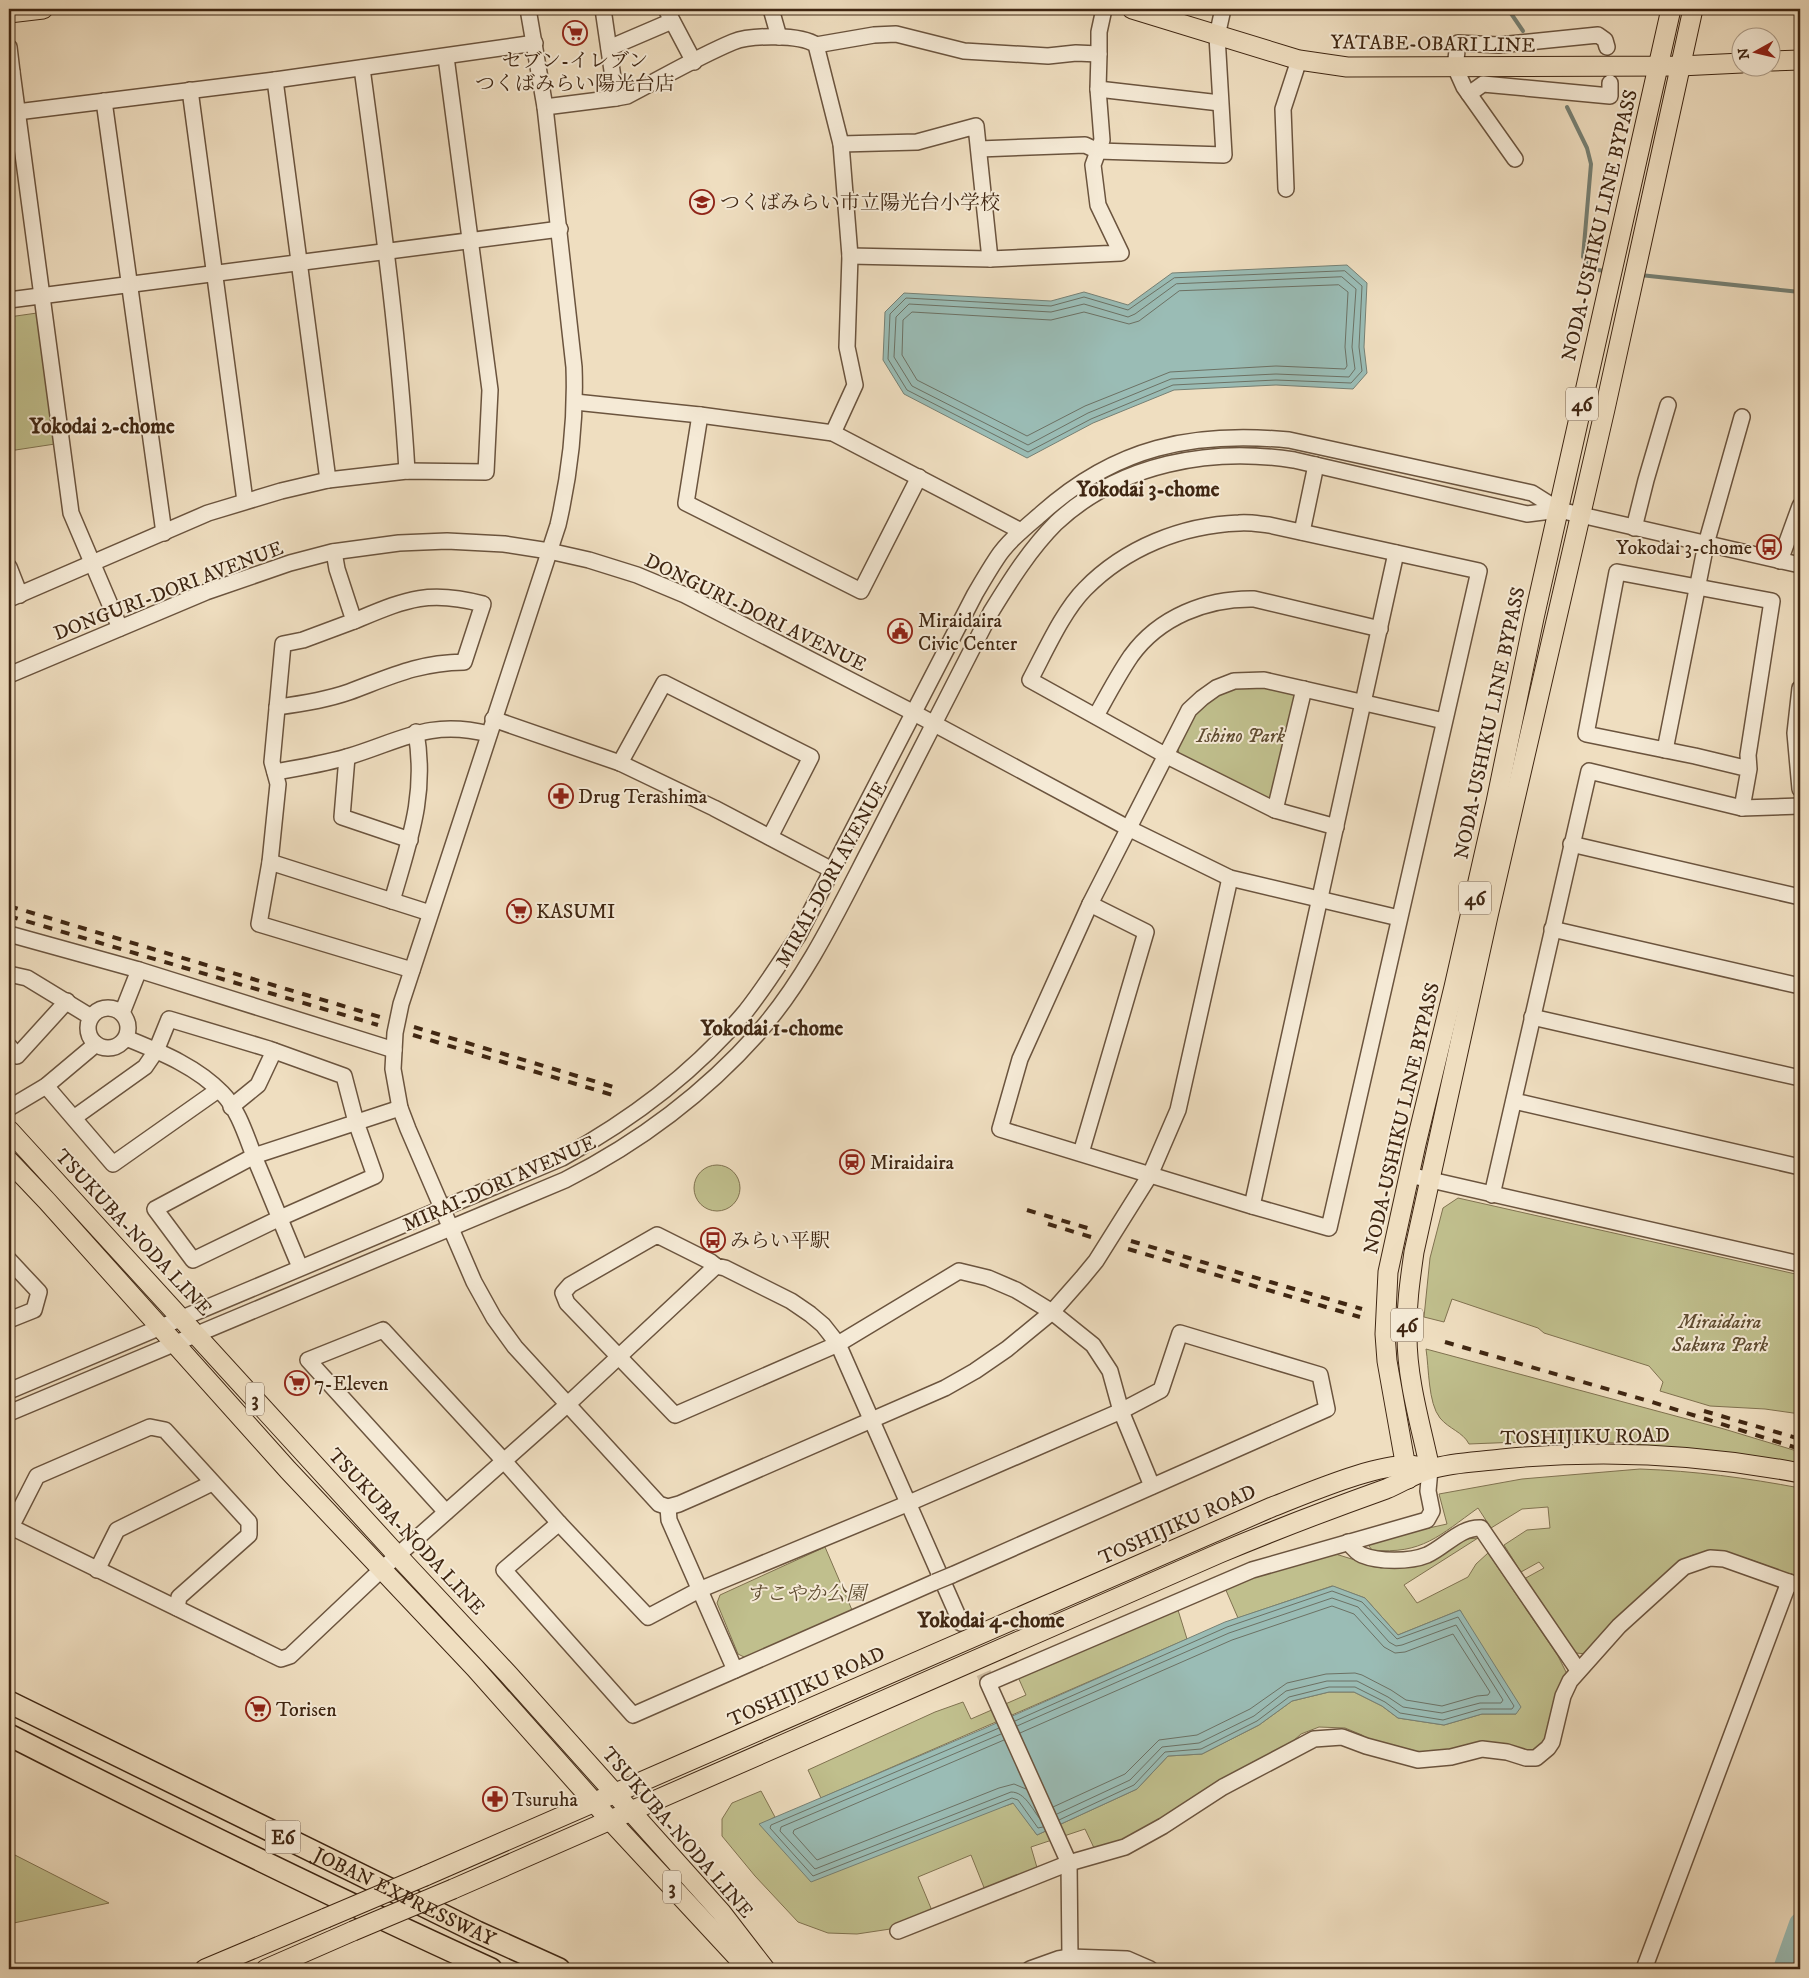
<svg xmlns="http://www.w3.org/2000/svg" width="1809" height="1978" font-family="'IM FELL DW Pica','Noto Serif JP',serif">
	<rect width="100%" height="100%" fill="#efdec0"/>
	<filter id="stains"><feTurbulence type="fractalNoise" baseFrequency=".004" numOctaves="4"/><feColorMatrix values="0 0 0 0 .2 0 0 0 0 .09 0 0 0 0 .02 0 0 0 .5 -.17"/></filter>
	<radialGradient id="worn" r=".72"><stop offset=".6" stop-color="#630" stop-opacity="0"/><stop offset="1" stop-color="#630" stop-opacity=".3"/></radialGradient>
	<g fill="#c0bf8d" stroke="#807250">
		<polygon points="37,313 55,444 9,451 9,317"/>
		<path d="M1261,686l31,7 5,8 -21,97 -10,4 -87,-48 -2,-10c13,-23 28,-49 57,-57 8,-2 19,-1 27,-1z"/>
		<circle cx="717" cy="1188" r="23"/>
		<polygon points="1458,1198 1800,1275 1800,1414 1765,1409 1710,1406 1660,1391 1663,1382 1649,1366 1544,1333 1538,1328 1452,1299 1444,1322 1424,1317 1430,1258 1443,1208"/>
		<path d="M1426,1349l298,80 76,23v13c-62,-8 -124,-19 -186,-22 -48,-3 -97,-1 -145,1 -6,-12 -20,-15 -29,-26 -12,-15 -11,-50 -14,-69z"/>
		<path d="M1640,1469c55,2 107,9 160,19v91c-33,-12 -71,-34 -107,-24 -6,2 -12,6 -17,10l-89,89 -11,-1 -52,-74 20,-11 -5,-6 -18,10 -17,-27 23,-15 23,-2 -2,-21 -26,2 -31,19 -13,-20c-38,27 -56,47 -106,42l-3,-4 1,-5 77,-17 -8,-30 83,-15z"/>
		<polygon points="1478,1538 1404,1585 1417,1603 1468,1577 1476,1564 1488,1553 1558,1656 1567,1674 1550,1743 1537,1752 1422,1754 1374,1744 1362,1735 1345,1728 1319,1727 1301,1734 1275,1757 1148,1832 1095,1850 1085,1829 1031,1847 1038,1871 985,1890 971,1855 918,1877 933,1913 897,1928 857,1934 828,1933 798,1922 755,1876 722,1836 722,1819 732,1803 761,1791 775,1817 760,1825 1005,1806 1014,1803 1037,1835 1137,1789 1168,1756 1202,1754 1259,1725 1292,1701 1329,1692 1354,1692 1382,1706 1398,1718 1444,1725 1482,1714 1516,1714 1460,1610 1398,1635 1365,1598 1332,1586 1238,1618 1225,1588 1260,1573 1329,1552 1381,1568 1431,1559 1466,1539"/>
		<polygon points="825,1547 852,1610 746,1658 738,1654 717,1603 720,1595"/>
		<polygon points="1178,1610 1187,1639 821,1798 808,1770 935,1712 963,1702 971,1719 1026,1695 1018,1677"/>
		<polygon points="9,1852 109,1903 9,1924"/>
	</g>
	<g fill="#9abcb5" stroke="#768074">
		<polygon points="1347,265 1367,283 1364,347 1367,373 1353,389 1276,385 1174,390 1093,423 1027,458 904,394 883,360 885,312 904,293 1051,301 1084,292 1128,305 1172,273"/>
		<polygon points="1333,1586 1365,1598 1398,1635 1460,1610 1521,1707 1516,1714 1482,1714 1444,1725 1398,1718 1382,1706 1354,1692 1329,1692 1292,1701 1259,1725 1202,1754 1168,1756 1137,1789 1037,1835 1013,1803 811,1882 759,1824 983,1729 1225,1622"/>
	</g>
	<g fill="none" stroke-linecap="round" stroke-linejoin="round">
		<g stroke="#6c7164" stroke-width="1">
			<polygon points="1345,271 1362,286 1359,347 1362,371 1351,383 1276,380 1173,385 1091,419 1028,452 907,390 888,359 890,314 906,298 1051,306 1084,297 1128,310 1174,278"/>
			<polygon points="1342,277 1356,289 1352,347 1355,369 1349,377 1276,374 1171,379 1088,413 1028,445 912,386 894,357 896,317 909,304 1051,312 1084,304 1128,317 1135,314 1176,284"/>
			<polygon points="1339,285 1348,292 1345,347 1347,366 1345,369 1276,366 1170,372 1085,406 1027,436 917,380 902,355 903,320 912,312 1051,320 1084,312 1129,324 1139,321 1179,291"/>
			<polyline points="1015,1721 1227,1627 1332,1591 1362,1602 1397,1639 1458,1617 1514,1706 1512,1709 1481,1709 1443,1720 1400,1713 1385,1702 1355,1687 1329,1687 1289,1697 1257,1721 1201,1749 1165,1752 1134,1785 1059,1820"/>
			<polyline points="1017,1726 1229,1633 1332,1598 1358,1607 1389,1642 1396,1646 1402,1645 1456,1625 1503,1700 1501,1703 1480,1703 1442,1713 1403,1707 1388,1697 1357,1681 1327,1681 1286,1691 1254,1716 1199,1743 1162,1747 1130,1780 1057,1814"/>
			<polyline points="999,1728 771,1825 770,1828 813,1876 1012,1798 1018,1800 1038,1828 1043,1827"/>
			<polyline points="1020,1733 1232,1640 1332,1606 1354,1614 1384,1647 1395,1653 1405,1652 1453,1634 1490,1692 1488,1695 1477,1696 1442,1706 1406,1700 1391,1690 1362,1675 1355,1673 1326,1674 1287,1683 1250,1709 1197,1735 1159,1740 1125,1774 1053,1807"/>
			<path d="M1001,1734l-220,93 -1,4 35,38 196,-77c14,0 21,17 29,27"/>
			<polyline points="1004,1740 794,1830 793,1833 817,1860 999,1788 1014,1784 1026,1789"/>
		</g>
		<g stroke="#768074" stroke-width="4">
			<polyline points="1508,9 1523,31"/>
			<polyline points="1567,107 1587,148 1591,164 1583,257 1591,269 1605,271"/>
			<polyline points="1640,275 1800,292"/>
		</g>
		<polyline stroke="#9abcb5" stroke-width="22" points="1784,1969 1800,1924"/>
		<polyline stroke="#ccb99d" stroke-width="15" stroke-dasharray="15 8" stroke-linecap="butt" points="965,1631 988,1683"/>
		<defs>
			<g id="minor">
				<path d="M528,9l17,98 29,260c2,54 -4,106 -16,158l-157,479 -6,29 -2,36 7,39 8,21 66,153 20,36 21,29 144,157 9,3 11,-3 266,-116 30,-17 32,-22 45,-37 30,-34 14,-17 54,-86 28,-65 52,-232"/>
				<polyline points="666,9 694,62"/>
				<polyline points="771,9 779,37"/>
				<polyline points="816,45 874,35 896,34 964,51 1048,56 1076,53 1099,54"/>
				<polyline points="9,47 12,72"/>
				<polyline points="609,48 672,21"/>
				<path d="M362,68c18,134 37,268 45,403"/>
				<polyline points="9,73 12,72 71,513 120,628"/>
				<polyline points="275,80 328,480"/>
				<polyline points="1098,89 1220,103"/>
				<polyline points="190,90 245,501"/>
				<polyline points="1469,94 1483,84 1610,96 1610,83"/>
				<path d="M616,98l11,-2c35,-18 70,-39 106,-54 17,-7 68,-8 83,3l25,99 9,112 -3,91 8,38 -22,48"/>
				<polyline points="104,101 164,533"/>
				<polyline points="545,107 616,98 603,9"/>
				<polyline points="17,112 275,80 535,43"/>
				<polyline points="841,144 917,142 976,126 990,259"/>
				<polyline points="979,149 1085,145 1098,151 1224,155 1217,36 1223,9"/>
				<polyline points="1515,159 1464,87 1455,67 1458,43 1499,45 1598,35 1605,40 1607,47"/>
				<polyline points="1286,189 1283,109 1299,60"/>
				<polyline points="850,256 990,259 1121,253 1098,205 1093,165 1102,140 1098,89 1099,54 1099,32 1104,9"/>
				<polyline points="9,300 560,229"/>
				<polyline points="575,402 700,415 833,433 1021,531"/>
				<polyline points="700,415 686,503 861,591 919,477"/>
				<polyline points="1634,528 1646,480 1668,405"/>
				<polyline points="1302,532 1316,465"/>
				<polyline points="334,552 337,569 354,621 303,640 283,644 272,762 278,784 270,862 259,924 412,970"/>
				<polyline points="1780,561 1800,506"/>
				<polyline points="9,567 20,595"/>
				<polyline points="9,599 208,513 281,491 328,480 407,471 486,472 490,390 446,57"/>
				<polyline points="9,675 206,592 290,563 332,552 399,543 447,541 504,544 549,551 589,560 637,575 685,595 914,713 1128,828 1230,878 1399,918"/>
				<polyline points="1800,688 1795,733 1800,789"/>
				<path d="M277,707c24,-3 49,-7 72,-15 43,-16 68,-29 115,-30l19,-58c-56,-15 -78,-4 -129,17"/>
				<path d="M1096,716c11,-20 22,-41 35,-60 28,-39 76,-58 123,-57l126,30"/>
				<polyline points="493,719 620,763 714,808 832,870"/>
				<polyline points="1665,750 1706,544 1742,417"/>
				<polyline points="347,757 342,817 410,840"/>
				<polyline points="620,763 664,683 811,757 770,837"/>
				<path d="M275,772c24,-4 48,-8 72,-15 54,-16 81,-38 142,-23"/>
				<polyline points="1742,808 1749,769 1695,756 1586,734 1617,572 1772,601 1748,755 1749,769"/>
				<polyline points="1275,810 1304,689"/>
				<path d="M1336,827l-61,-17 -110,-55 -135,-75c15,-28 33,-69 55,-91 40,-41 97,-64 154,-66 10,-1 20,1 30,2l210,46 -150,657 -77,-22 -252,-77 20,-70 70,-155 99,-194 13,-12 14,-10 18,-7 30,-1 180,41"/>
				<polyline points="1571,844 1800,897"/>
				<polyline points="270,862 430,913"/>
				<path d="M392,901c17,-60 35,-105 24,-169"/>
				<polyline points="1552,929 1800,986"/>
				<polyline points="9,934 139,970 394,1050"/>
				<polyline points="9,974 27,978 91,1017"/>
				<circle cx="108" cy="1028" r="20"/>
				<polyline points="122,1013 139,970"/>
				<polyline points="1532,1017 1800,1078"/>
				<path d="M126,1038c34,14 70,28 96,55 17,17 25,46 34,68 15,35 29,71 44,106"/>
				<polyline points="9,1046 17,1056 67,1001"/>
				<polyline points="46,1086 113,1164 218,1090"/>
				<polyline points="1514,1101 1800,1167"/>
				<polyline points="231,1107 258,1085 274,1051"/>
				<polyline points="9,1108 46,1086 96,1044"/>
				<polyline points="75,1117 145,1067 156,1051 169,1019 269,1049 344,1076 356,1122 375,1176 280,1218 193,1260 155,1209 254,1156 400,1108"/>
				<polyline points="1081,1153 1146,932 1090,904"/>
				<polyline points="1409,1175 1800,1264"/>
				<polyline points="1492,1195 1589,771 1742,808 1800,806"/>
				<polyline points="1252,1206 1396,553"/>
				<polyline points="9,1260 39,1292 34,1310 9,1320"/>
				<path d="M9,1391l553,-233c69,-38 133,-86 184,-147 19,-24 35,-50 52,-75l177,-342c7,-12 14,-24 22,-36 11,-17 29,-31 45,-45 74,-66 150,-82 247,-73l234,51 9,2 27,17"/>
				<path d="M9,1413l556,-233c73,-37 139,-86 194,-148 49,-56 81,-126 115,-191 39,-76 78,-153 117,-229 19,-31 39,-63 65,-89 64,-60 155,-76 238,-63l233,54 32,-4 241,55"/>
				<polyline points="668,1507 669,1520 735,1670"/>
				<polyline points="446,1512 308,1360 383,1330 504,1461 559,1523"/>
				<polyline points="9,1526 281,1659 290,1656 381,1570 568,1404 716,1266"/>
				<polyline points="11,1527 37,1476 150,1427 165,1430 249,1522 249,1535 179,1597 177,1608"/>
				<path d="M1348,1542c4,5 9,11 14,13 17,7 48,7 65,0 18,-8 33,-28 54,-27l97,142"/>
				<polyline points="97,1570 117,1530 212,1483"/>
				<polyline points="935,1582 633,1715 504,1570 559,1523 648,1617 699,1590 909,1503 1121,1411 1161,1390 1180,1333 1320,1375 1327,1409 952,1575"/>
				<polyline points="961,1623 838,1344 823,1325 810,1314 791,1301 725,1268 716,1266 711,1262 657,1235 570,1285 563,1293 567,1303 675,1415 838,1344 959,1271 988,1278 1016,1290 1052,1312 1093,1345 1110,1371 1121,1411 1152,1486"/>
				<polyline points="898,1931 1069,1863 1125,1847 1163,1826 1223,1787 1314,1739 1342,1737 1366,1746 1418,1760 1451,1757 1482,1749 1507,1752 1526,1758 1536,1758 1548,1748 1552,1742 1563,1696 1570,1681 1619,1626 1684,1567 1710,1558 1724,1559 1800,1586"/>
				<polyline points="1070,1957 1069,1863 988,1683 1252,1570 1427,1520 1432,1511 1428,1491 1430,1469"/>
				<polyline points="1030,1969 1058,1959 1070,1957 1127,1959 1150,1969"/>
				<polyline points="1644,1969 1789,1582"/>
			</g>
			<g id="major">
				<polyline points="1132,9 1299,60 1347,67 1680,66 1742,63"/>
				<polyline points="9,13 43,9"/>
				<polyline points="1772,61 1800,60"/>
				<polyline points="9,1130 398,1556 508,1674 721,1912 765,1969"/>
				<polyline points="9,1161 47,1201 288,1470 475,1668 609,1819 738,1958 751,1969"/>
				<path d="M1430,1469c-9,-43 -23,-88 -23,-133 -1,-28 3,-56 7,-84l74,-336 117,-507 88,-400"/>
				<polyline points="1408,1479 1387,1361 1385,1334 1388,1272 1416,1144 1454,987 1496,802 1534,618 1671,9"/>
				<path d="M425,1876l847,-369c34,-13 111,-47 145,-41"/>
				<path d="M453,1889l767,-336c55,-23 110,-44 166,-64 15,-6 29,-16 45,-20 23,-7 48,-7 71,-10 100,-10 200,-5 298,14"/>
				<polyline points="205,1969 326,1918"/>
				<polyline points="266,1969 353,1931"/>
			</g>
			<g id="highway">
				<path id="s1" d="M9,1702l468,230 82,37"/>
				<path d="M9,1735c159,81 319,160 482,234"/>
			</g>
		</defs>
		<use href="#minor" stroke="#6b543e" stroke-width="18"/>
		<use href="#major" stroke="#3f2612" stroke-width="21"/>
		<use href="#highway" stroke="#3f2612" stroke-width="24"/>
		<use href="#minor" stroke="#f5ead6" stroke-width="15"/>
		<use href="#major" stroke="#efdec0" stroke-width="19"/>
		<use href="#highway" stroke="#efdec0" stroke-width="21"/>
		<g stroke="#3f2612" stroke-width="4" stroke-dasharray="9 9" stroke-linecap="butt">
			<polyline points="9,906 380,1017"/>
			<polyline points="9,916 378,1025"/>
			<polyline points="414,1027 617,1088"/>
			<polyline points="413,1035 616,1096"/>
			<polyline points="1027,1210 1094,1230"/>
			<polyline points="1048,1224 1091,1237"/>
			<polyline points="1131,1241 1362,1309"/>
			<polyline points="1128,1249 1360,1317"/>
			<polyline points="1445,1342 1652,1402 1800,1449"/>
			<polyline points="1704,1411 1800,1439"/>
		</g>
		<defs>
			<polyline id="minor-bridge" points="935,1582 952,1575"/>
			<g id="major-bridge">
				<polyline points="326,1918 425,1876"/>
				<polyline points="353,1931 453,1889"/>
			</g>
		</defs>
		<use href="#minor-bridge" stroke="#6b543e" stroke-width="18" stroke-linecap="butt"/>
		<use href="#major-bridge" stroke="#3f2612" stroke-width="21" stroke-linecap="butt"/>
		<use href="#minor-bridge" stroke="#f5ead6" stroke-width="15"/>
		<use href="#major-bridge" stroke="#efdec0" stroke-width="19"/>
	</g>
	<defs>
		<symbol id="supermarket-ring" viewBox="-11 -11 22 22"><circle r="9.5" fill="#f5ead6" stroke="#8f2418" stroke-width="1.5"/><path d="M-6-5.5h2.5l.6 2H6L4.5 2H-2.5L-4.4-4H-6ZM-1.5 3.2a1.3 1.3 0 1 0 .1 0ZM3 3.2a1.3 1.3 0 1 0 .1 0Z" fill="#8f2418"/></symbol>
		<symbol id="school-ring" viewBox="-11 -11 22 22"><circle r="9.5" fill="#f5ead6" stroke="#8f2418" stroke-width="1.5"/><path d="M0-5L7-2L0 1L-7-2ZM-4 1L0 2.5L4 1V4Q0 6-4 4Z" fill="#8f2418"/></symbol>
		<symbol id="bus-ring" viewBox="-11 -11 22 22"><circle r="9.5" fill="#f5ead6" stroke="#8f2418" stroke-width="1.5"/><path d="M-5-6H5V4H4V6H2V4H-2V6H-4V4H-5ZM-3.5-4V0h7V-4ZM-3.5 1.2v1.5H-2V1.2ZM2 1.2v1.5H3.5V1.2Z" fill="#8f2418"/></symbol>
		<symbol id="civic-ring" viewBox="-11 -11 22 22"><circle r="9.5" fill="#f5ead6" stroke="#8f2418" stroke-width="1.5"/><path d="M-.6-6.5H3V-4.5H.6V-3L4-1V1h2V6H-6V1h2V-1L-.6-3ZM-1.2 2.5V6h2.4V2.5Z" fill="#8f2418"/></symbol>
		<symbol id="pharmacy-ring" viewBox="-11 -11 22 22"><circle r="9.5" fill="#f5ead6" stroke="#8f2418" stroke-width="1.5"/><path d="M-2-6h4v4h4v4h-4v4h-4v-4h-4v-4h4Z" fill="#8f2418"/></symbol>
		<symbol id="station-ring" viewBox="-11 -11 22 22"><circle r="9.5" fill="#f5ead6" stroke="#8f2418" stroke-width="1.5"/><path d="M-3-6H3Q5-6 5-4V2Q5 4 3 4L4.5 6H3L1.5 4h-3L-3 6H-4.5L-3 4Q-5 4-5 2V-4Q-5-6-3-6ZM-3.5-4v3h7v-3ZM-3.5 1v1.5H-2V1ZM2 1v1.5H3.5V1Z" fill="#8f2418"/></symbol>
	</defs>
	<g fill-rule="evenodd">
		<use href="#supermarket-ring" x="561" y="19" width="28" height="28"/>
		<use href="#school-ring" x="688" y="188" width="28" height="28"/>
		<use href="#bus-ring" x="1755" y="533" width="28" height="28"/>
		<use href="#civic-ring" x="886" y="617" width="28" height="28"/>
		<use href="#pharmacy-ring" x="547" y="782" width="28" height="28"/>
		<use href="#supermarket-ring" x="505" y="897" width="28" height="28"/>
		<use href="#station-ring" x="838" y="1148" width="28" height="28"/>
		<use href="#bus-ring" x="699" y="1226" width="28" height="28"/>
		<use href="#supermarket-ring" x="283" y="1369" width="28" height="28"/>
		<use href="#supermarket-ring" x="244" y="1695" width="28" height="28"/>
		<use href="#pharmacy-ring" x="481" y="1785" width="28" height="28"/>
	</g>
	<g text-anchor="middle" stroke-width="4" stroke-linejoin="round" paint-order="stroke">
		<g fill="#f5ead6" stroke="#76614d" stroke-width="1">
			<rect x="1566" y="387.5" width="32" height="33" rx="4"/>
			<rect x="1459" y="881.5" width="32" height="33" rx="4"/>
			<rect x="1391" y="1308.5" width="32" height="33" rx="4"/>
			<rect x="246" y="1382.5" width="18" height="33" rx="4"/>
			<rect x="265.5" y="1820.5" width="35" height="33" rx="4"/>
			<rect x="663" y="1870.5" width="18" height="33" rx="4"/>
		</g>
		<g font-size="19" font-weight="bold" fill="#3f2612">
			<text x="1582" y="411">46</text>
			<text x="1475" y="905">46</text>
			<text x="1407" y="1332">46</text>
			<text x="255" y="1406">3</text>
			<text x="283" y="1844">E6</text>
			<text x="672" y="1894">3</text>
		</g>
		<g font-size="20" fill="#3f2612" stroke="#f5ead6">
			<text transform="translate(1433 43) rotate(1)" y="7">YATABE-OBARI LINE</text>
			<text transform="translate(1599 225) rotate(-77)" y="7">NODA-USHIKU LINE BYPASS</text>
			<text transform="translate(168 590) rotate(-21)" y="7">DONGURI-DORI AVENUE</text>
			<text transform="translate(756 612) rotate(26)" y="7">DONGURI-DORI AVENUE</text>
			<text transform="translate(1489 723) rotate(-78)" y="7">NODA-USHIKU LINE BYPASS</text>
			<text transform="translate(831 874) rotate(-61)" y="7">MIRAI-DORI AVENUE</text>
			<text transform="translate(1401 1118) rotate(-77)" y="7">NODA-USHIKU LINE BYPASS</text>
			<text transform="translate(499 1183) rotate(-24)" y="7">MIRAI-DORI AVENUE</text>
			<text transform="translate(134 1232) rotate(47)" y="7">TSUKUBA-NODA LINE</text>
			<text transform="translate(1585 1436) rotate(-1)" y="7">TOSHIJIKU ROAD</text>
			<text transform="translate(1177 1524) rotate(-24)" y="7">TOSHIJIKU ROAD</text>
			<text transform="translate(407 1531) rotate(47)" y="7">TSUKUBA-NODA LINE</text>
			<text transform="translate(806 1686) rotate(-24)" y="7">TOSHIJIKU ROAD</text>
			<text transform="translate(678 1832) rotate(49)" y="7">TSUKUBA-NODA LINE</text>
			<text dy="7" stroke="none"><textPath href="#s1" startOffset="441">JOBAN EXPRESSWAY</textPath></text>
		</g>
		<g font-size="20" fill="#3f2612" stroke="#f5ead6" text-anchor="start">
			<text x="575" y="67" text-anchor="middle">セブン-イレブン<tspan x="575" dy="23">つくばみらい陽光台店</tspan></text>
			<text x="720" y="209">つくばみらい市立陽光台小学校</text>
			<text x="1752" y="554" text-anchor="end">Yokodai 3-chome</text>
			<text x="918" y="627">Miraidaira<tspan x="918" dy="23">Civic Center</tspan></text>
			<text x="578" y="803">Drug Terashima</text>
			<text x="536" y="918">KASUMI</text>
			<text x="870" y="1169">Miraidaira</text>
			<text x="730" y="1247">みらい平駅</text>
			<text x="314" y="1390">7-Eleven</text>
			<text x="276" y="1716">Torisen</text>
			<text x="512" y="1806">Tsuruha</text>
		</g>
		<g font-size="20" font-style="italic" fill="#5f4c31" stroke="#f5ead6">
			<text x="1241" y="742">Ishino Park</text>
			<text x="1720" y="1328">Miraidaira<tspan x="1720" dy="23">Sakura Park</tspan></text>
			<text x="806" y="1600">すこやか公園</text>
		</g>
		<g font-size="21" font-weight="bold" fill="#3f2612" stroke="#f5ead6">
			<text x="102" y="433">Yokodai 2-chome</text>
			<text x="1148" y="496">Yokodai 3-chome</text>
			<text x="772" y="1035">Yokodai 1-chome</text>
			<text x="991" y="1627">Yokodai 4-chome</text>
		</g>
	</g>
	<rect width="1809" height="1978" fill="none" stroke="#efdec0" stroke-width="30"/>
	<rect x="10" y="10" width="1789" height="1958" fill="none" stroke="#3f2612" stroke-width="2.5"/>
	<rect x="15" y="15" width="1779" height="1948" fill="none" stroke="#3f2612"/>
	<g transform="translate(1756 52) rotate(262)"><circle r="24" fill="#f5ead6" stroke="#ac9c88"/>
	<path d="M0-4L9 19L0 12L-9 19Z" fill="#8f2418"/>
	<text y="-8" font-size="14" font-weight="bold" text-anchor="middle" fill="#3f2612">N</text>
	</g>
	<rect width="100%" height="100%" filter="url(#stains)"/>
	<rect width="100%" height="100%" fill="url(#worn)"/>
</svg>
